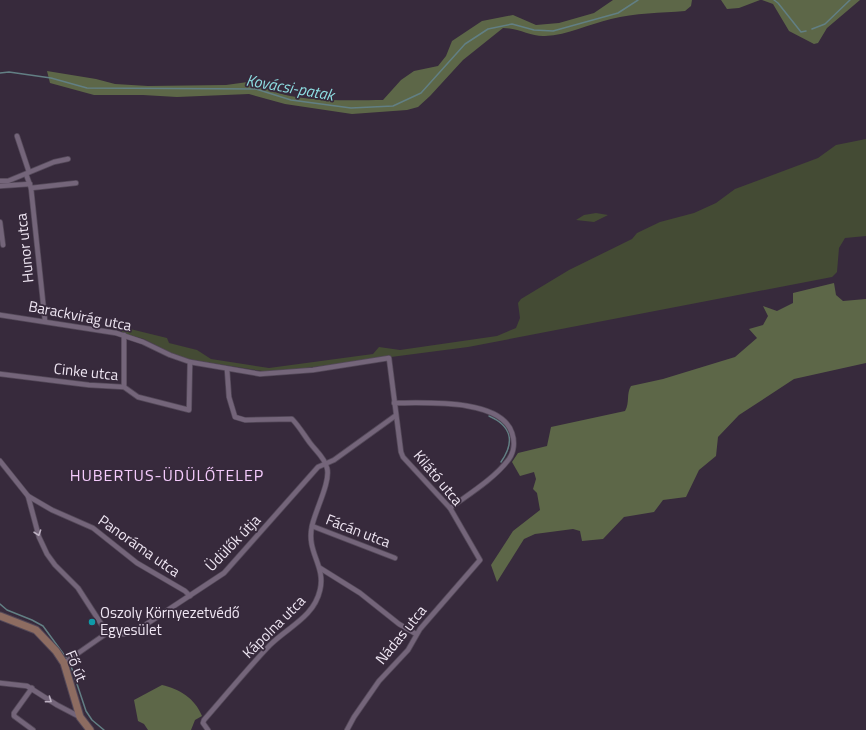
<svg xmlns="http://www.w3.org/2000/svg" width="866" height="730" font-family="'Titillium Web',sans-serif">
	<rect width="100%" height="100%" fill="#372a3c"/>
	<g fill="#444b34">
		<polygon points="866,139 866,236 845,238 839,248 837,272 832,277 468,347 283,371 262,371 181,358 144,339 122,333 122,327 167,338 169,343 197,350 211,359 269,368 373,354 379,347 400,350 497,336 516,328 520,318 518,303 521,299 569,270 632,239 637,233 660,222 694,213 716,203 735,189 818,158 836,145"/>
		<polygon points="596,213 608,215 594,222 576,220 584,215"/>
	</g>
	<g fill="#5d6748">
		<path d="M613,0h79l-1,6 -6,5c-24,2 -50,2 -74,8 -22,5 -43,16 -66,17 -13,1 -27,-8 -42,-8l-40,32 -33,36 -12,11 -11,3 -55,4 -67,-10 -36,-10 -72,3 -34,-2h-49l-44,-12 -3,-12 49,8 19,5 33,2 78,-1 29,-4c23,23 96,19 128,19l18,-20 13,-9 24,-5 8,-10 6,-15 30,-20 31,-6 23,10 23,-2 35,-10z"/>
		<polygon points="721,0 760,0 739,8 727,9"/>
		<polygon points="762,0 860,0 827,28 818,43 814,44 789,31 773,4"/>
		<path d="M834,283l2,12 7,6 23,-2v64l-72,16 -55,36 -21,22 -2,19 -17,14 -13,27 -23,3 -9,12 -30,5 -21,22 -21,2 -2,-10 -7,-2 -38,5 -11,5 -27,43 -6,-17 22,-34 27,-21 -3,-17 -4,-4 3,-10 -2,-7 -14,4 -8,-14 6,-9 29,-7 4,-19 74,-16c5,-8 1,-17 6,-25l32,-7 72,-22 22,-19 -8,-9 14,-4 5,-9 -5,-10 14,5 16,-8v-10z"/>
		<path d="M162,685c17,4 33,13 40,31l-7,4 -4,10h-43l-4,-6 -6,-3 -4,-21z"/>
	</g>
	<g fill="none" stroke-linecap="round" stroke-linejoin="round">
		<g stroke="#627f84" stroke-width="1.5">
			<polyline points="774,0 778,3 801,32 806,31"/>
			<polyline points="812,29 825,24 850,0"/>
			<polyline points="0,73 9,72 51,78 87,88 256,89 291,100 351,108 393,106 421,93 465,44 488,29 512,24 534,30 553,31 618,13 638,0"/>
			<path d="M489,416c23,10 26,26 12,46"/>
			<polyline points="0,604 7,610 32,620 43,626 70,663 86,711 92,720 104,730"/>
		</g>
		<defs>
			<g id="street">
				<polyline points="17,136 29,172"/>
				<polyline points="26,174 31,188 45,321"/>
				<polyline points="0,181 8,181 54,162 68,159"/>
				<polyline points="0,186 30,184"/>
				<polyline points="31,188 76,183"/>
				<polyline points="0,222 3,245"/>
				<polyline points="0,315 116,333 143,342 170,355 190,362 260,374 313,370 389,358 401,452 403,457 450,508 480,560 420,629 408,650 379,681 354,717 347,730"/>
				<polyline points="124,335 124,387"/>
				<polyline points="0,374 89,385 124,387 138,397 189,410 190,362"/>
				<path d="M394,403c30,0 107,-5 118,30 3,9 2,19 -3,26 -15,20 -40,35 -59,49"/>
				<polyline points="0,461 28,496 52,510 93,528 137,563 185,591 190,596"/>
				<polyline points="28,496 39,537 47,554 55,565 78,588 107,633"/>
				<polyline points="312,526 395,558"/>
				<polyline points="320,568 360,593 399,624 416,634"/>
				<polyline points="64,663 107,633 124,634 136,631 224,573 318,467 334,460 395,416"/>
				<polyline points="0,683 27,686 57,705 80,717"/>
				<polyline points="32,688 14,713 14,716 33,730"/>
				<path d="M208,730l-5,-7 1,-3c22,-25 43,-51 66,-75 18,-18 44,-28 50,-55 6,-24 -14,-38 -8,-64 3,-15 19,-45 15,-58 -2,-10 -11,-17 -17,-25 -6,-8 -11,-17 -18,-24l-47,1 -10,-3 -6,-20 -2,-28"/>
			</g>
			<polyline id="secondary" points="0,616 36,630 56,651 64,663 80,717 90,730"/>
		</defs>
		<use href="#street" stroke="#544959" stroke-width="6"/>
		<use href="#secondary" stroke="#544959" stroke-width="9"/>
		<use href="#street" stroke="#74657a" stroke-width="4.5"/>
		<use href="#secondary" stroke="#8d6c61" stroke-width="7"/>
	</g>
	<defs><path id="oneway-chevron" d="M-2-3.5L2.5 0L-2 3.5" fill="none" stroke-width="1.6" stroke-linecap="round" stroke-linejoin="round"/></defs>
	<g stroke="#beb2c3">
		<use href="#oneway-chevron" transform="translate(38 533) rotate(71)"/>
		<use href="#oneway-chevron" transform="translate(49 700) rotate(35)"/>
	</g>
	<circle fill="#0f9aa8" stroke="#372a3c" stroke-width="1.5" cx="92" cy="622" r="4"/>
	<g text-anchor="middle" stroke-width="3.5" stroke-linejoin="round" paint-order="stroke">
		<g font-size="15" fill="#efe6f3" stroke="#372a3c">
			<text transform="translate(25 248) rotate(-96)" y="5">Hunor utca</text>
			<text transform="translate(80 316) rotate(11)" y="5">Barackvirág utca</text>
			<text transform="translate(86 372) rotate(6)" y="5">Cinke utca</text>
			<text transform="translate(438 478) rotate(50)" y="5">Kilátó utca</text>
			<text transform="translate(358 531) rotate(21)" y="5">Fácán utca</text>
			<text transform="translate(233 543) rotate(-46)" y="5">Üdülők útja</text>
			<text transform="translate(139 546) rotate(35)" y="5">Panoráma utca</text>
			<text transform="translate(274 627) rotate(-45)" y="5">Kápolna utca</text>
			<text transform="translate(401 635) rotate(-51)" y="5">Nádas utca</text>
			<text transform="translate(76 666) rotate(68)" y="5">Fő út</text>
		</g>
		<g font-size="15" fill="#efe6f3" stroke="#372a3c" text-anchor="start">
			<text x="100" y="618">Oszoly Környezetvédő<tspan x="100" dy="17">Egyesület</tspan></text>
		</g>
		<g font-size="16" font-style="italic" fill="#8ddde2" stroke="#372a3c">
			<text transform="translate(290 87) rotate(10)" y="6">Kovácsi-patak</text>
		</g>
		<g font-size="16" letter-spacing="1" fill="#f5cbfd" stroke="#372a3c">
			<text x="167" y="481">HUBERTUS-ÜDÜLŐTELEP</text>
		</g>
	</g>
</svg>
